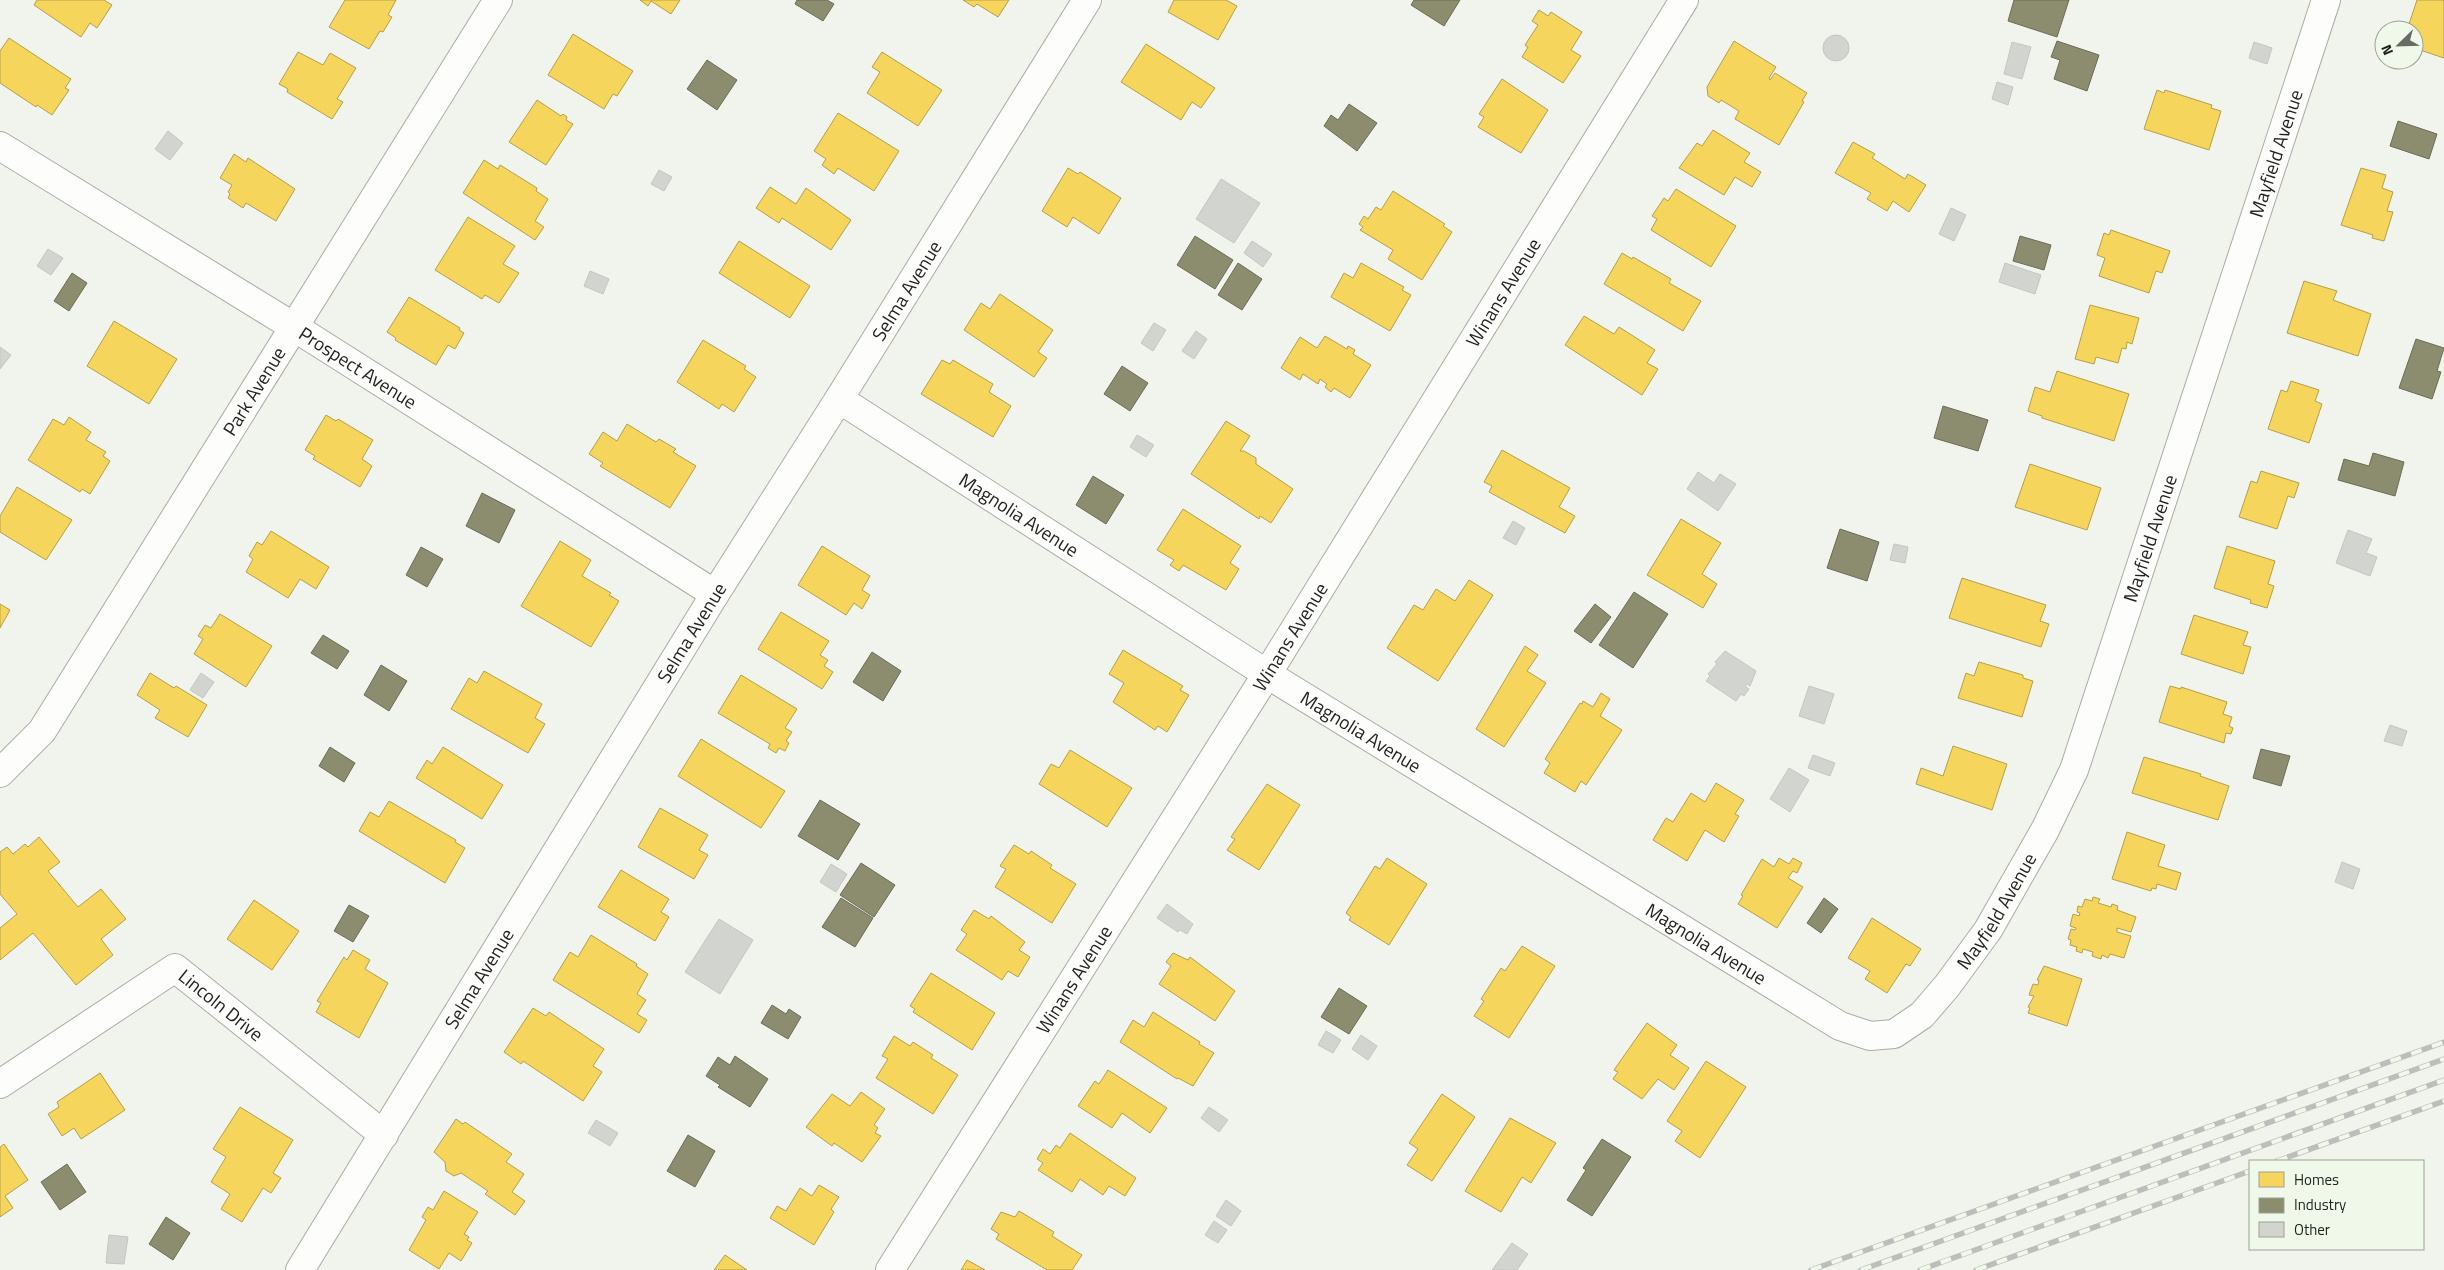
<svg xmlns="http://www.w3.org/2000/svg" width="2444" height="1270" font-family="'Titillium Web',sans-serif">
	<rect width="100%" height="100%" fill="#f0f4ec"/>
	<g fill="#f6d55c" stroke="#b59f49">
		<polygon points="37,0 104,0 112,5 97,28 90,23 81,37 34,5"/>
		<polygon points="345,0 396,0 388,15 392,17 383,32 380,31 369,49 329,27"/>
		<polygon points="640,0 680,0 671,14 651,1 648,6"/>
		<polygon points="963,0 1009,0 998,17 977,4 974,7"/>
		<polygon points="1174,0 1226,0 1237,6 1218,40 1168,12"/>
		<polygon points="2417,0 2444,0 2444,58 2414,48 2414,30 2407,30"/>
		<polygon points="1539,10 1548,16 1551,12 1582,32 1571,50 1581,56 1563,83 1522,57 1528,47 1525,45 1538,25 1532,21"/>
		<polygon points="573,34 633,71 617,96 613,94 604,109 548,75"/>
		<polygon points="9,38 71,79 65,88 69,90 52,115 37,105 36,107 0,83 0,51"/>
		<polygon points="1734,41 1776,67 1769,78 1770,80 1775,73 1807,93 1802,101 1804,102 1779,145 1735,119 1739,111 1721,100 1719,103 1708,96 1707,87"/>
		<polygon points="1146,44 1215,88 1201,108 1192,102 1181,120 1121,82"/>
		<polygon points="298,52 323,65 330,53 356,68 337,99 343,102 332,119 287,92 288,89 279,84"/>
		<polygon points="882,52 942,90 918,126 867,93 880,72 872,67"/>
		<polygon points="1502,79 1548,110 1521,153 1478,127 1484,117 1479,114"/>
		<polygon points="2157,90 2164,93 2165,90 2212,105 2211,108 2221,111 2209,150 2144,129"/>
		<polygon points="537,100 561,116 563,114 567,117 566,120 573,124 546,165 509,142"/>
		<polygon points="838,113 899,151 874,191 838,168 834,174 822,165 826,159 814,151"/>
		<polygon points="1713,130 1750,153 1744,162 1761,172 1752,187 1735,177 1724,195 1679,168 1697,143 1702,146"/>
		<polygon points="1853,142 1875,154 1872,158 1905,179 1908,174 1926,185 1909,212 1893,201 1887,211 1867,199 1871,193 1835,173"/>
		<polygon points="234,154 246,162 248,158 295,189 276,221 246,203 243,208 228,198 230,194 228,192 232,185 220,178"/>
		<polygon points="484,160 498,169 500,165 537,188 536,191 548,199 535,221 544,227 535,240 463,193"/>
		<polygon points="1068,168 1078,174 1080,172 1121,198 1099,234 1073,217 1067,227 1042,211"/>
		<polygon points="2361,168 2386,175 2382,188 2393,192 2387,211 2393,212 2384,241 2372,238 2373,235 2341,225"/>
		<polygon points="770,187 796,204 806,188 851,220 831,250 782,218 779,223 756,208"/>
		<polygon points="1676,189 1736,226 1711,267 1651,230 1657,219 1652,216 1664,198 1668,201"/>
		<polygon points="1393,191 1445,224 1443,226 1452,232 1422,280 1388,259 1393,250 1360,230 1363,227 1359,224 1364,216 1368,219 1376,207 1381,210"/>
		<polygon points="468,217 515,246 503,264 519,273 499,303 485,295 482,299 435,270"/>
		<polygon points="2111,230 2170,251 2162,273 2156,271 2149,293 2099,276 2105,258 2097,255 2104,233 2109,235"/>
		<polygon points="739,241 810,286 790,318 719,273"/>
		<polygon points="1622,253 1632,259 1633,257 1671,279 1669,283 1701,301 1683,331 1604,284"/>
		<polygon points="1361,263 1404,287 1402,290 1411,295 1390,331 1331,297 1344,273 1353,278"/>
		<polygon points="2304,281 2337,291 2333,300 2371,314 2358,356 2287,333"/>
		<polygon points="1000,294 1053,330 1038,352 1047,358 1034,377 964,330 981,303 990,309"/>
		<polygon points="409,297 460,328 459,330 464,333 455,349 448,345 436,365 395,340 396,338 387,332"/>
		<polygon points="2090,305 2139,318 2132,344 2127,342 2126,349 2122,348 2118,363 2096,357 2094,364 2075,359"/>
		<polygon points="1584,316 1614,334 1619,327 1655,350 1647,363 1658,369 1642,395 1565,345"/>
		<polygon points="114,321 177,359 149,404 87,366"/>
		<polygon points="1325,336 1347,349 1348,346 1355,350 1353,354 1371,365 1350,398 1334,388 1331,392 1325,387 1327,384 1320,379 1318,384 1303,374 1300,380 1281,368 1300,337 1317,348"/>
		<polygon points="703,340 746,366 744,369 756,377 734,412 722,404 719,409 677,382"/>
		<polygon points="942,360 950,364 953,360 993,384 989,392 1011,406 993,437 921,394"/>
		<polygon points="2057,371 2129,394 2114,441 2042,418 2042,416 2028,411 2035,387 2050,392"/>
		<polygon points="2291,381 2319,390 2315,401 2322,404 2309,443 2268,429 2281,390 2287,392"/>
		<polygon points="326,415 336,421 338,419 373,440 362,459 372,466 360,487 313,459 315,456 305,450"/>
		<polygon points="69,417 91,432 86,440 106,452 103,456 110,461 90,494 82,489 80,492 28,460 53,419 64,425"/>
		<polygon points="1226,421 1250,436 1240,451 1244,451 1256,458 1256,464 1293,489 1271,523 1260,516 1259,519 1191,474"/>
		<polygon points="627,424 656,442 659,439 676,449 673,452 696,466 670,508 600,466 603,463 589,454 603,432 617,441"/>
		<polygon points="1502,450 1570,488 1559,507 1575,516 1565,533 1489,492 1492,486 1484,482"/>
		<polygon points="2030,464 2101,488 2087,530 2015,507"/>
		<polygon points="2261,471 2299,483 2294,498 2288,496 2277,529 2239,517 2251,481 2257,483"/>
		<polygon points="17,487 72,520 46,560 0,532 0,516"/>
		<polygon points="1183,509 1241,546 1230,563 1239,569 1226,590 1183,565 1179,571 1170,565 1174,560 1157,550"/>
		<polygon points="1681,519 1721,543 1702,574 1717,584 1703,608 1647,575"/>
		<polygon points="271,531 329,567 316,589 300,579 288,598 246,572 253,559 249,556 257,542 262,545"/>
		<polygon points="560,541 591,560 582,576 611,593 609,595 619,601 591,647 521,606"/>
		<polygon points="822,546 870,576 862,590 870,595 862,609 854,603 846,615 798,585"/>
		<polygon points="2227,546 2275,561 2268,584 2274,586 2267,608 2250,603 2251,600 2214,588"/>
		<polygon points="1962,578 2046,605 2040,621 2049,624 2041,647 1949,618"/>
		<polygon points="1469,580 1493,595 1438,681 1387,648 1414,605 1423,610 1436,589 1455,601"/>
		<polygon points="0,604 10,610 0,628"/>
		<polygon points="781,612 829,641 820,655 828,660 824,666 833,672 822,689 758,649"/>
		<polygon points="220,614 272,646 246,687 194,654 203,639 198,636 205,625 211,628"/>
		<polygon points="2194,615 2248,632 2243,645 2251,647 2243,674 2181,654"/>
		<polygon points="1525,646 1538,655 1527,671 1546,683 1504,747 1476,729"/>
		<polygon points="1123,650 1183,686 1180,690 1189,695 1167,732 1158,726 1155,730 1113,702 1124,683 1109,674"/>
		<polygon points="1979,662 2023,675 2023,678 2033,681 2022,717 1958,698 1966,673 1974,676"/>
		<polygon points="484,671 542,704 535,718 545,724 528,753 451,709 469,678 477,683"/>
		<polygon points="150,673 174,688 176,686 207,705 188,737 155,718 160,710 137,695"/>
		<polygon points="741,675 797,709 785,728 792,732 786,741 789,743 785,751 779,748 776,753 768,748 770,744 718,713"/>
		<polygon points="2170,686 2181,689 2181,687 2227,702 2223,714 2232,717 2229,726 2233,728 2231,734 2226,733 2224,743 2159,722"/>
		<polygon points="1601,693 1610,699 1600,716 1622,730 1586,785 1581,781 1575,792 1544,773 1550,763 1545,759 1580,703 1582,704 1583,701 1593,707"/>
		<polygon points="701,739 785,791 761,828 678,776"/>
		<polygon points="1953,746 2007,764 1992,810 1916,784 1921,768 1943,776"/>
		<polygon points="443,747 503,785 482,819 416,778 427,760 432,764"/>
		<polygon points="1070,750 1132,788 1107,827 1039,784 1051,764 1059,768"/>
		<polygon points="2144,757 2201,774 2200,776 2229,786 2218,820 2132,793"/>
		<polygon points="1716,783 1744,800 1735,814 1739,816 1724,842 1705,830 1687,861 1653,840 1666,818 1673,822 1691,793 1705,802"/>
		<polygon points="1267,784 1300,805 1259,870 1227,850 1235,839 1231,837"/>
		<polygon points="389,801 456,840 455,842 465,848 445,883 359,831 370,812 379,817"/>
		<polygon points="660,808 708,835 699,850 708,855 694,879 638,847"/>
		<polygon points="2127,832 2165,845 2158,866 2181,873 2176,890 2157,884 2156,889 2152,888 2151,891 2112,879"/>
		<polygon points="39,837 60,862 48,871 78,907 101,889 126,919 101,939 113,955 76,985 33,933 0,960 0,928 17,914 0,894 0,852 7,847 13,854 25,844 28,847"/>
		<polygon points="1014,845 1029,854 1031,851 1052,865 1050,868 1076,884 1052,923 995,887 1006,869 1000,866"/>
		<polygon points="1387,858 1427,884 1389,945 1349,920 1351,917 1346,913 1375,866 1380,869"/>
		<polygon points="1779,858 1789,864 1793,858 1802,863 1797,873 1793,871 1788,878 1803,887 1777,928 1738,904 1743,896 1741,895 1762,859 1774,867"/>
		<polygon points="621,870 669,899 661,912 669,917 655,941 598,907"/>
		<polygon points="2093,897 2100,899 2098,903 2111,907 2112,904 2118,906 2117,910 2136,917 2131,932 2117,928 2117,932 2131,936 2124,958 2110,954 2108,958 2102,955 2101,959 2092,956 2093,952 2083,949 2082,953 2076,951 2077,947 2070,945 2071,940 2068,939 2071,929 2075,930 2076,928 2070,926 2073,914 2079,916 2080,913 2077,912 2078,906 2082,907 2085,899 2092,901"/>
		<polygon points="254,900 299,931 272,970 227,939"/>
		<polygon points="974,910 989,919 991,916 1025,942 1019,950 1030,957 1018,977 1008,971 1002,980 956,950 967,934 961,930"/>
		<polygon points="1872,918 1921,949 1910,966 1906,964 1887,993 1865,979 1870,971 1848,958"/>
		<polygon points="591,935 637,964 636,966 648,974 637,994 646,1000 637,1014 647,1020 639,1033 553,980 570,952 578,957"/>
		<polygon points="1522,946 1555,966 1509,1038 1474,1016 1484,1001 1481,999 1501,968 1505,971"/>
		<polygon points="353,950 370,960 365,969 388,983 359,1038 316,1012 321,1003 317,1001 344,957 347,960"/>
		<polygon points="1173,953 1188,960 1190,957 1235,991 1215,1021 1159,984 1171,966 1166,962"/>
		<polygon points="2044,966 2082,979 2067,1026 2028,1013 2030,1008 2028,1007 2034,996 2029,995 2033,984 2038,985 2039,980 2037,980"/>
		<polygon points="931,973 995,1013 972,1050 913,1012 915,1009 910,1006"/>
		<polygon points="533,1008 546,1016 549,1012 604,1049 593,1066 602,1072 583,1101 523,1061 521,1064 504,1052"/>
		<polygon points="1153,1012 1200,1042 1199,1044 1214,1053 1193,1086 1178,1078 1177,1079 1120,1042 1133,1020 1144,1027"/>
		<polygon points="1647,1023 1677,1045 1670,1055 1689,1068 1674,1090 1658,1079 1642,1099 1613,1079 1618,1072 1614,1070"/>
		<polygon points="894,1036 910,1046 913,1042 933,1055 931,1058 958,1075 933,1114 876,1078 888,1059 882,1056"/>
		<polygon points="1706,1061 1746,1087 1700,1158 1675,1141 1682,1131 1667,1121"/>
		<polygon points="1108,1070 1167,1108 1150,1133 1122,1113 1112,1128 1078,1106 1095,1081 1099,1084"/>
		<polygon points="100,1073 125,1110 81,1139 74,1128 62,1136 48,1114 59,1107 57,1102"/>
		<polygon points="861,1092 885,1109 874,1125 878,1128 875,1133 881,1136 862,1162 834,1143 832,1146 806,1127 832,1094 850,1106"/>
		<polygon points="1442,1094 1475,1117 1432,1181 1407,1165 1418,1149 1409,1143"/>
		<polygon points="240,1107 293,1140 273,1173 281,1178 271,1193 263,1188 242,1222 221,1209 230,1194 211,1182 226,1157 213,1149"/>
		<polygon points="1510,1118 1556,1143 1531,1183 1522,1177 1501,1212 1465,1191"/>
		<polygon points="456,1119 463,1124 465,1122 512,1154 506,1162 524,1174 512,1192 525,1201 515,1215 485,1194 488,1191 461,1173 454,1176 446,1171 445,1162 434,1152"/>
		<polygon points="1070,1133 1136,1178 1125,1196 1109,1186 1103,1195 1080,1179 1072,1192 1038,1170 1043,1163 1037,1159 1043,1149 1050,1154 1056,1145 1060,1148"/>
		<polygon points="4,1144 28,1180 5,1196 13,1208 0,1217 0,1147"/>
		<polygon points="819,1185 839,1197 831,1209 834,1212 814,1245 770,1218 777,1206 786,1211 800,1188 812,1196"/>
		<polygon points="444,1191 478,1212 464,1234 469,1237 467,1240 472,1243 461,1261 449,1253 439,1269 409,1250 426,1220 422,1217 428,1207 433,1210"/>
		<polygon points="1019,1211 1054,1232 1052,1236 1082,1255 1072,1270 1047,1270 996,1239 999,1234 991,1229 1001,1212 1015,1217"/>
		<polygon points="725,1255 747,1270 714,1270"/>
		<polygon points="967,1260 985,1270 961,1270"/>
	</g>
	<g fill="#8c8c6e" stroke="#6b6c55">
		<polygon points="797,0 827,0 834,4 823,21 795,4"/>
		<polygon points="1414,0 1460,0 1444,26 1411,5"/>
		<polygon points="2014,0 2069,0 2057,37 2008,21"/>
		<polygon points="2057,41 2099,55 2087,91 2054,79 2060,60 2051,57"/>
		<polygon points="707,60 737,80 717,110 687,89"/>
		<polygon points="1349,104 1377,123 1357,151 1324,126 1331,115 1338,120"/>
		<polygon points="2398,121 2437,134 2429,159 2390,146"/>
		<polygon points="1195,236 1233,260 1215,289 1177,265"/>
		<polygon points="2020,236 2051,245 2044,270 2013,261"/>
		<polygon points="1238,263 1262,279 1242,310 1218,295"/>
		<polygon points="72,273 87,283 69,311 54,301"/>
		<polygon points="2416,339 2444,348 2437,371 2441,372 2432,399 2399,388"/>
		<polygon points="1122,366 1148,383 1130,411 1104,394"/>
		<polygon points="1943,406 1988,420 1978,451 1934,438"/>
		<polygon points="2373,453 2404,462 2395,496 2338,480 2344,459 2369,466"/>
		<polygon points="1093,476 1124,495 1106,524 1076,505"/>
		<polygon points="482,493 515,510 499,543 466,526"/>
		<polygon points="1840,529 1879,542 1867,581 1827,568"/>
		<polygon points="421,547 443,559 427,587 406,575"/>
		<polygon points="1634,592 1668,614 1633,668 1599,645"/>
		<polygon points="1595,604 1611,617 1591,643 1574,631"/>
		<polygon points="323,635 349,651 337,669 311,653"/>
		<polygon points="872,652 901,671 883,701 853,682"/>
		<polygon points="381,665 407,681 389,711 364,695"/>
		<polygon points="330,747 355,763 344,782 319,766"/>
		<polygon points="2261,749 2290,756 2281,786 2253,778"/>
		<polygon points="820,800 860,824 838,860 798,836"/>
		<polygon points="861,863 895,885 874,917 840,895"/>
		<polygon points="841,898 873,918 855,947 822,927"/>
		<polygon points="1824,898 1838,909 1821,933 1807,923"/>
		<polygon points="349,905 369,916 353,942 334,931"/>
		<polygon points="1339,988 1367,1006 1349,1034 1321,1017"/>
		<polygon points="772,1005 786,1014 789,1009 801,1017 788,1039 761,1023"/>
		<polygon points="735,1056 768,1079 750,1107 718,1087 720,1085 706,1076 718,1057 730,1065"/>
		<polygon points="688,1135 715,1151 695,1187 667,1171"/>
		<polygon points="1602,1139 1631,1157 1592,1216 1567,1200 1586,1170 1583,1168"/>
		<polygon points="67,1164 86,1192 60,1210 41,1182"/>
		<polygon points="166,1217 190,1233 173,1260 149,1244"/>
	</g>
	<g fill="#d2d5cf" stroke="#c3c6c1">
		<circle cx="1836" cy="48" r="13"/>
		<polygon points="2012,42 2031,47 2022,79 2004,74"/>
		<polygon points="2254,42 2272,48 2267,64 2249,58"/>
		<polygon points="1997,82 2013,87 2008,105 1992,99"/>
		<polygon points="168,131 183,143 170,160 155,149"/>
		<polygon points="659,170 672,177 664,191 651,184"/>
		<polygon points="1221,179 1260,203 1234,243 1196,219"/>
		<polygon points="1951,208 1966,215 1954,241 1939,234"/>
		<polygon points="1252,241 1272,254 1263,267 1244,253"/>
		<polygon points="48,249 63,258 51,275 37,266"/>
		<polygon points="2005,263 2041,275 2035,294 1999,282"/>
		<polygon points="590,271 609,279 603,294 584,286"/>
		<polygon points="1154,323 1166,330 1153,351 1141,343"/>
		<polygon points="1196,331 1207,339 1194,359 1182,351"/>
		<polygon points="0,347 11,355 0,369"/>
		<polygon points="1137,435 1154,445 1146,457 1130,447"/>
		<polygon points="1698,472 1714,483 1720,474 1736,484 1718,511 1687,489"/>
		<polygon points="1513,521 1525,528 1516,545 1503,538"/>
		<polygon points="2348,530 2372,539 2366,553 2377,557 2370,576 2336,563"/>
		<polygon points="1894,544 1908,547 1905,563 1890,560"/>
		<polygon points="1725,651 1756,671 1750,686 1747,684 1745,686 1749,689 1744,696 1741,694 1736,701 1706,681 1710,676 1708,674 1717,664 1715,662"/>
		<polygon points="201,673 214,682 203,698 190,690"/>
		<polygon points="1809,686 1834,694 1824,724 1799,716"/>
		<polygon points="2390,725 2407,731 2402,746 2384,741"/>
		<polygon points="1813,755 1835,763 1830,776 1808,768"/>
		<polygon points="1789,768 1809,780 1790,812 1770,799"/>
		<polygon points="2342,862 2360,869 2353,889 2335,882"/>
		<polygon points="831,864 847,874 836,892 820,882"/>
		<polygon points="1167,904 1193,924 1187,934 1180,930 1178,932 1157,918"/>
		<polygon points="719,919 753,940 720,994 685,972"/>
		<polygon points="1326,1031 1341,1040 1333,1053 1318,1045"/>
		<polygon points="1361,1035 1377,1046 1368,1060 1352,1049"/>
		<polygon points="1209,1107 1228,1120 1219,1132 1201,1118"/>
		<polygon points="596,1120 618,1133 610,1146 588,1133"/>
		<polygon points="1226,1200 1241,1211 1231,1226 1216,1216"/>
		<polygon points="1214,1221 1227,1230 1218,1243 1205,1235"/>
		<polygon points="109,1235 128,1237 124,1264 106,1263"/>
		<polygon points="1512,1243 1528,1254 1517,1270 1492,1270"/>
	</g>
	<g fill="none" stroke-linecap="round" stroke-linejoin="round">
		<defs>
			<g id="minor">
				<path id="s1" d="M0,146l294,181 421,267"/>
				<path id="s2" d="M839,399l428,275 573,352 30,10 24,-2 28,-19 25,-29 41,-56 57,-100 29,-60 252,-770"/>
				<path id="s3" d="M0,773l42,-42 456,-731"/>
				<path id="s4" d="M0,1084l175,-116 209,167"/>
				<path id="s5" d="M300,1270l415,-676 124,-195 248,-399"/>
				<path id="s6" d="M890,1270l377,-596 417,-674"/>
			</g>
		</defs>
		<use href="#minor" stroke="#aaaca7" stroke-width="30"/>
		<use href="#minor" stroke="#fdfdfc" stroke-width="28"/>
		<defs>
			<g id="rail">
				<polyline points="2277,1161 2444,1101"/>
				<polyline points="1811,1270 2444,1042"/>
				<polyline points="1861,1270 2444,1059"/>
				<polyline points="1920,1270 2444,1080"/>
				<polyline points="1976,1270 2250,1171"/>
			</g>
		</defs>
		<use href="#rail" stroke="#bdbebc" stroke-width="5.5"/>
		<use href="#rail" stroke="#f0f8e9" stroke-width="4" stroke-dasharray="11" stroke-linecap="butt"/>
	</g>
	<g text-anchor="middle" stroke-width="5" stroke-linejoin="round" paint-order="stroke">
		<g font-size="19" fill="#1e211c" stroke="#f0f8e9">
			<text dy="7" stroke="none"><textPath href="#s2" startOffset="2209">Mayfield Avenue</textPath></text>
			<text dy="7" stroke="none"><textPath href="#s5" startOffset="1152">Selma Avenue</textPath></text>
			<text dy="7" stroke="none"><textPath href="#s6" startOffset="1154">Winans Avenue</textPath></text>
			<text dy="7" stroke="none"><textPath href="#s1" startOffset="421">Prospect Avenue</textPath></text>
			<text dy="7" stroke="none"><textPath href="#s3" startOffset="460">Park Avenue</textPath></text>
			<text dy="7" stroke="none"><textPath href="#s2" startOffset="214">Magnolia Avenue</textPath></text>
			<text dy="7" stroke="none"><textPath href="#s2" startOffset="1804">Mayfield Avenue</textPath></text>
			<text dy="7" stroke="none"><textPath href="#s5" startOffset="748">Selma Avenue</textPath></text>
			<text dy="7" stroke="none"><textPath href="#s6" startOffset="749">Winans Avenue</textPath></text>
			<text dy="7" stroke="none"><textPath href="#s2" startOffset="619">Magnolia Avenue</textPath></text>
			<text dy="7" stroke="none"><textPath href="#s2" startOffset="1399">Mayfield Avenue</textPath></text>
			<text dy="7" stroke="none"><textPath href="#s2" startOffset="1024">Magnolia Avenue</textPath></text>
			<text dy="7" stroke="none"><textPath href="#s5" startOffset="342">Selma Avenue</textPath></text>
			<text dy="7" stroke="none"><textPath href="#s6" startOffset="344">Winans Avenue</textPath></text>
			<text dy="7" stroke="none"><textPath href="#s4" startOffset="269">Lincoln Drive</textPath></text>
		</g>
	</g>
	<rect x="2249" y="1160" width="175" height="90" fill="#f0f8e9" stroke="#9ca297"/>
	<rect x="2259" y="1172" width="25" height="15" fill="#f6d55c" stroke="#9ca297"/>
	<text x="2294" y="1185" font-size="15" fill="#1e211c">Homes</text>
	<rect x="2259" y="1198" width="25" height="15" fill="#8c8c6e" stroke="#9ca297"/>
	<text x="2294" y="1210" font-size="15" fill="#1e211c">Industry</text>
	<rect x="2259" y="1222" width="25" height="15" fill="#d2d5cf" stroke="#9ca297"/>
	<text x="2294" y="1235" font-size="15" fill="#1e211c">Other</text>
	<g transform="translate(2399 45) rotate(247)"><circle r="24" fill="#f0f8e9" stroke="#9ca297"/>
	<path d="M0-4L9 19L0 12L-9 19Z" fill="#686b65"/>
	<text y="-8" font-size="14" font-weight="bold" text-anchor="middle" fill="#1e211c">N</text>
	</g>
</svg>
